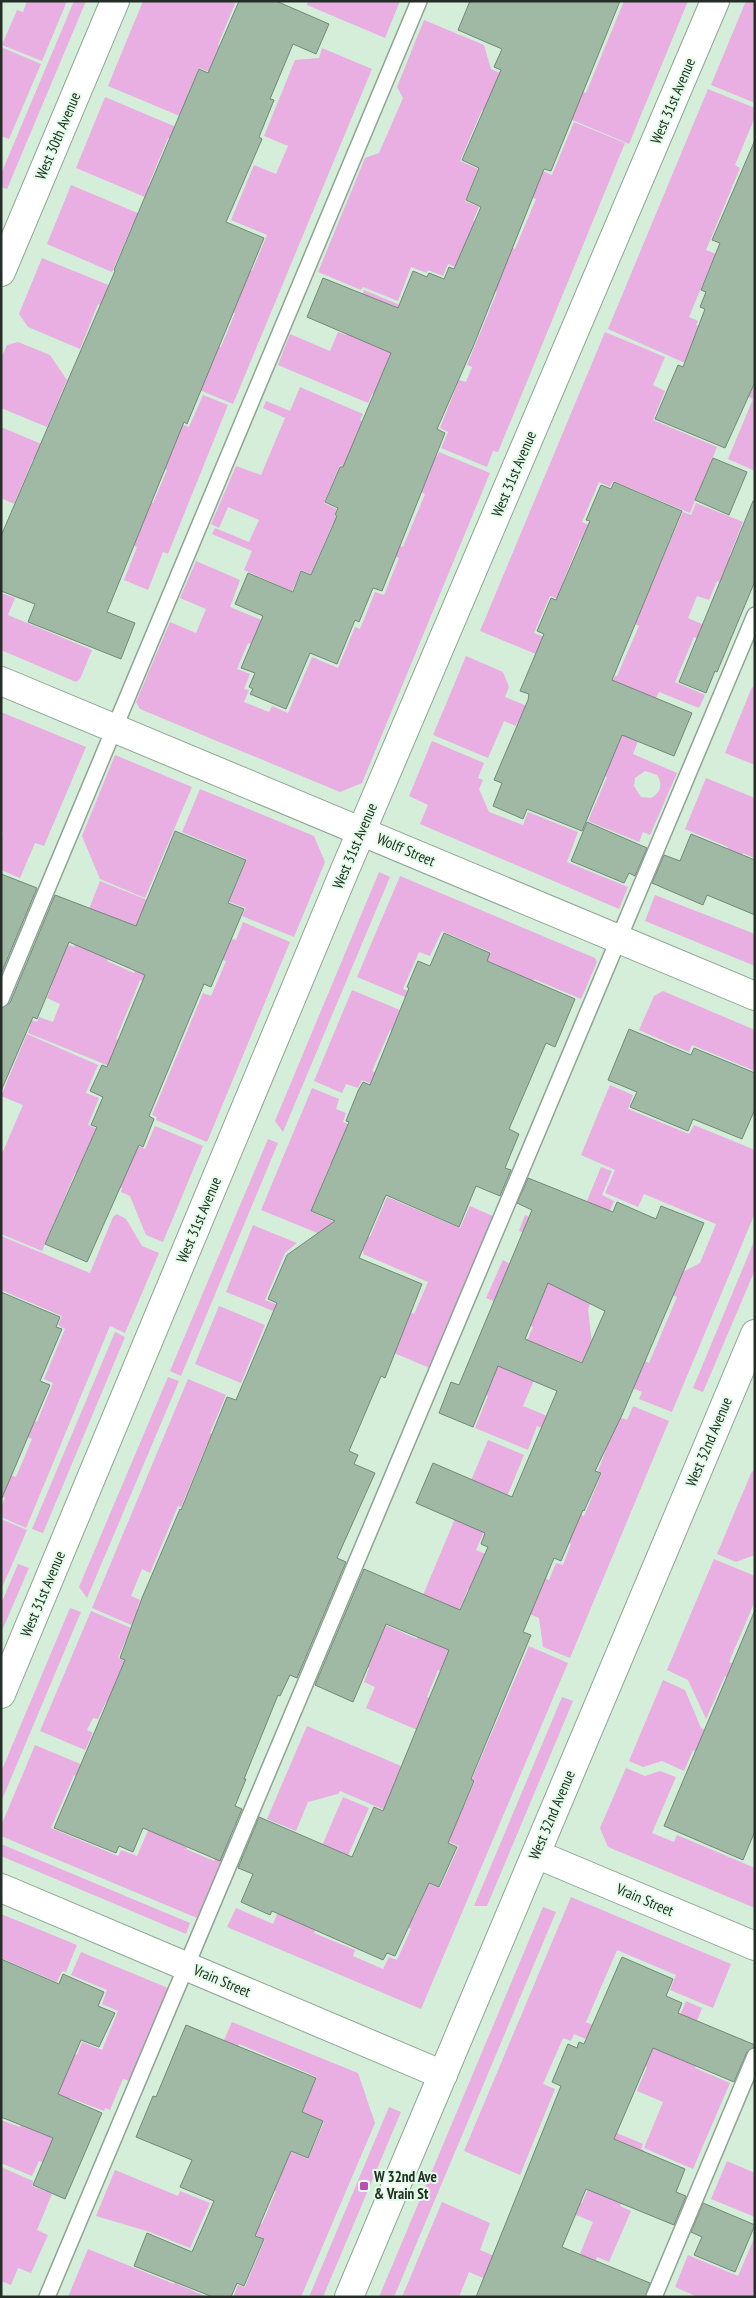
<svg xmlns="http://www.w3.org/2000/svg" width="756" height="2298" font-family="'PT Sans Narrow',sans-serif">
	<rect width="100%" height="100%" fill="#d4eed9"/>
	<g fill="#e9afe3" fill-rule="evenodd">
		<polygon points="27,1 67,1 42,61 2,45 17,10 23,12"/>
		<polygon points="74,1 86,1 7,189 1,187 1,174"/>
		<polygon points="143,1 236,1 218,45 249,59 210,72 199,68 186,99 196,103 244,143 108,86"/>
		<polygon points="308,1 400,1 385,38 307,5"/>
		<polygon points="624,1 688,1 629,144 563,116 574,89 586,93"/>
		<polygon points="746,1 755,1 755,103 711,85"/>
		<polygon points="424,20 484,45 491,69 535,88 490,114 482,110 460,161 478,169 465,201 479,207 473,221 480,223 461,269 448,264 443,276 428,270 427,273 411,267 398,301 363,287 361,290 318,272 365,158 379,153 403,98 397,87"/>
		<polygon points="1,47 41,64 9,139 1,136"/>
		<polygon points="322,48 372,69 233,404 166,376 184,332 221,347 235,313 196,298 214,255 252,271 267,235 231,220 254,165 276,174 288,146 264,136 295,60 319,58"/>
		<polygon points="708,89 755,108 755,117 735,165 740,168 706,250 755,270 755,282 711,264 689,317 698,321 696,325 727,338 728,382 608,329"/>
		<polygon points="105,97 240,154 247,171 168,138 148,186 213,214 209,224 76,168"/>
		<polygon points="574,122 625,143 498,452 493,451 487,467 441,448 448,432 440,428 459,380 466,382 472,367 467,365 497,292 488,288 477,234 515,249 536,199 477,175 526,164 552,175"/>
		<polygon points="71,185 216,246 199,254 132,226 112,272 47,244"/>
		<polygon points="42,258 123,291 148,325 98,304 80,349 28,327 19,314"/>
		<polygon points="364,290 476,337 392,350 383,373 439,422 372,394 368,403 278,365 290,334 330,351 338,332 346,335"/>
		<polygon points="605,332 665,357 653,385 665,391 653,420 717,447 690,513 613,481 610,487 599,482 582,522 591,526 653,569 580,540 563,582 635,612 559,599 550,596 534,633 544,637 608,684 480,631"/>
		<polygon points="18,342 50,355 67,380 47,427 1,408 1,358 7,345"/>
		<polygon points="755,352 755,471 728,459 753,399 730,388"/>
		<polygon points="300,387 363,414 360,420 380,429 354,470 340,465 324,503 337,509 334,516 394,541 391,548 333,523 311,574 301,570 292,591 244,570 252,551 212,534 215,528 249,542 259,520 228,507 219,528 211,524 236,466 261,475 285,418 263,408 266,401 290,411"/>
		<polygon points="203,395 228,405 168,554 163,552 148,590 124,580 137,547 101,532 119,489 153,503 167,470 131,455 149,411 189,427"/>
		<polygon points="1,427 108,472 102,488 33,459 14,504 1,498"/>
		<polygon points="439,452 490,473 362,783 340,792 140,709 136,702 170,622 196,633 206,609 180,598 196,561 240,580 230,607 293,633 267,651 248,643 237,669 250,674 244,689 249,690 244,702 269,712 272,706 288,713 312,657 338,668 355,627 360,629 375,592 384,595 399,558 390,554 394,544 403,547 425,494 364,468 427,453 437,457"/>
		<polygon points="696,503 743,522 729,557 755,568 749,595 717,581 709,600 697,596 688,618 727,635 721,648 694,637 675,682 705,695 699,708 659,692 653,704 610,686 615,676 617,676 639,626 634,623 683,512 691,515"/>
		<polygon points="1,593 15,598 8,615 92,650 80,679 76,682 1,650"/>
		<polygon points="466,656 503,672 509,687 505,697 581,728 574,746 517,722 516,726 504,721 488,758 433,735"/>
		<polygon points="752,687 755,688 755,765 725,753"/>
		<path d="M652,706l-19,48 44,19 -27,62 -7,-3 -4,10 -51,-21 19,-44 -13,-6 -11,-40zM645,771l12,4c6,9 4,17 -6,23l-10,-1 -7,-11 1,-8z"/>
		<polygon points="1,712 86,747 44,846 35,843 20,878 1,870 1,838 3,833 1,832"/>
		<polygon points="432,741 484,763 478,778 483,780 479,789 489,812 523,825 528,812 578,832 567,862 628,887 619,909 420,824 428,805 409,796"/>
		<polygon points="115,755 192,787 145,898 100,879 82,836"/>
		<polygon points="706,778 755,798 755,856 754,858 743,853 737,868 722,862 728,847 685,829"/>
		<polygon points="200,789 314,836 325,862 294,937 242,916 246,908 229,902 247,859 182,832"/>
		<polygon points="379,872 390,877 283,1132 275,1121"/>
		<polygon points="400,876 595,958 597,962 581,999 534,979 510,1035 464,1016 491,952 442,931 430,956 419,952 403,989 457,1012 455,1018 357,977"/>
		<polygon points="100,881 165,907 147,952 115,939 107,961 134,973 143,953 195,1002 140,980 116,1039 171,1061 119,1070 28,1033 30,1027 21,1023 23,1016 37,1022 39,1017 53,1022 60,1004 47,998 52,985 42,981 42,934 74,947"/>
		<polygon points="655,895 755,934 755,966 645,921"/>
		<polygon points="243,922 290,942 207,1142 156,1120 157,1117 152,1115 203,993 211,996 226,961 220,959 229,938 236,940"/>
		<polygon points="352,990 407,1013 399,1033 390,1030 372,1071 435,1097 431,1108 362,1080 358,1088 346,1084 342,1093 314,1081"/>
		<polygon points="663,991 755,1030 755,1071 692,1045 689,1052 639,1030 654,996"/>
		<polygon points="27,1034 98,1065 86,1093 99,1098 88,1125 145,1149 155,1126 203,1146 163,1242 146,1235 130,1196 121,1192 122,1188 90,1175 88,1178 75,1173 42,1251 1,1234 1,1156 23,1105 1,1096"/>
		<polygon points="610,1085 633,1095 628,1109 689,1134 694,1125 755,1150 755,1213 672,1412 639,1399 642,1392 630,1387 599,1342 649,1363 677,1297 617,1272 671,1278 700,1263 716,1224 644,1194 638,1207 605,1193 615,1170 581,1155"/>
		<polygon points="312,1088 339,1099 336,1109 346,1113 343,1122 406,1148 389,1189 330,1164 311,1212 370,1237 387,1197 460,1228 470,1206 495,1217 432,1369 344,1332 362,1259 391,1271 379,1300 414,1314 428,1282 363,1254 364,1252 261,1210"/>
		<polygon points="268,1139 278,1143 181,1376 170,1371"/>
		<polygon points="601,1167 612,1171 602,1195 614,1201 588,1263 563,1249 519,1231 525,1215 573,1235"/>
		<polygon points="117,1214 126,1219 142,1246 159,1253 125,1333 110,1326 26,1528 1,1517 1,1508 5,1498 1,1496 4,1473 16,1477 32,1439 21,1434 25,1417 37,1422 53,1383 44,1379 65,1329 58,1325 62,1316 1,1290 1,1236 90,1273 113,1217"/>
		<polygon points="253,1225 297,1243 285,1253 265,1300 291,1310 288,1317 226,1292"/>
		<polygon points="755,1239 755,1270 703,1392 693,1388"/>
		<polygon points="559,1258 593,1297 588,1309 592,1345 584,1363 547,1347 545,1351 526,1343 533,1327 493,1310 496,1302 486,1298 503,1260 547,1285"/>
		<polygon points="219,1306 265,1325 241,1383 195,1364"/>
		<polygon points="115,1332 125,1337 43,1533 32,1529"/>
		<polygon points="474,1354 534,1380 523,1406 557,1420 553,1432 537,1426 528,1450 475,1428 488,1396 461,1385"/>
		<polygon points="168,1377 179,1381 87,1598 79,1587"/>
		<polygon points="188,1379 226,1395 210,1433 221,1438 217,1448 207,1444 181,1507 178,1506 150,1573 142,1569 131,1596 140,1600 137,1609 143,1611 136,1627 92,1608"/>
		<polygon points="633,1406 669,1421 570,1658 543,1647 539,1618 468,1589 445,1644 413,1619 488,1440 524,1455 494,1528 487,1525 476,1550 549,1580 556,1563 563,1565 571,1544 565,1541 532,1494 584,1516 602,1473 598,1471 606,1450 580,1439 614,1415 627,1420"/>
		<polygon points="752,1471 755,1472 755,1555 736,1562 717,1554"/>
		<polygon points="1,1519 27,1530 1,1590"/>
		<polygon points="714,1559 755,1576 755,1601 729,1662 755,1673 755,1688 725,1676 706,1719 688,1680 667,1670"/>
		<polygon points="18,1564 29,1568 1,1633 1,1604"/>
		<polygon points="70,1608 81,1612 1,1802 1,1772"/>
		<polygon points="91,1611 131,1628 118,1658 125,1661 166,1727 106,1702 98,1719 93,1718 87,1730 93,1733 85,1750 40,1731"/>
		<polygon points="358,1613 417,1639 419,1635 514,1675 453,1676 438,1670 427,1697 443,1704 480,1757 366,1708 375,1687 364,1682 369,1668 340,1655"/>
		<polygon points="529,1646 568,1663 421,2009 227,1927 236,1908 273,1924 297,1866 312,1869 343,1797 369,1808 314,1933 355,1950 353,1956 383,1969 389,1957 397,1960 411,1929 402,1924 406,1914 414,1917 429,1884 440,1888 459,1846 447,1841 448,1837 340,1791 338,1794 308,1802 296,1831 267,1819 307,1726 401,1766 392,1789 456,1817 462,1803 465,1804 475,1781 472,1779"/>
		<polygon points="663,1680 685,1690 701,1728 745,1747 755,1777 693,1750 684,1771 662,1761 643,1767 629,1761"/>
		<polygon points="562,1697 573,1701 487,1906 474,1906"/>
		<polygon points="35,1745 178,1805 110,1790 74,1775 51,1828 118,1856 121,1850 137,1856 154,1817 192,1834 186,1849 214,1861 225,1837 231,1839 197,1918 1,1836 1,1826"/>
		<polygon points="626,1768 645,1776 660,1771 676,1777 652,1833 674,1842 677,1835 755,1868 755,1908 608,1847 600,1828"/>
		<polygon points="1,1844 190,1923 186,1934 1,1856"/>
		<polygon points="571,1897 731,1964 713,2008 670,1990 676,1975 617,1950 586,2022 648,2049 643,2063 574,2034 571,2041 563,2038 543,2084 555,2089 520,2175 464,2151"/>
		<polygon points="543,1907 556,1912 394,2297 379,2297"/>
		<polygon points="1,1914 77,1945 66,1972 62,1971 57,1982 1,1958"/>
		<polygon points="81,1952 168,1988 129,2081 123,2079 110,2110 105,2108 104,2111 70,2098 50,2145 58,2169 39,2161 32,2176 1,2163 1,2120 20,2127 35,2093 1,2023 77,2055 82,2042 102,2050 118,2011 102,2004 107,1990 71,1975"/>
		<polygon points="686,2001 702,2008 697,2021 712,2027 695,2068 730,2083 693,2169 644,2148 663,2102 637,2091 647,2067 643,2065 652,2045 665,2050"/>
		<polygon points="232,2022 358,2073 375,2123 301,2297 233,2297 238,2285 245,2287 265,2239 208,2214 213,2203 262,2224 276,2191 264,2186 233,2127 308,2159 324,2122 302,2112 317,2077 239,2044 228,2069 217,2056"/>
		<polygon points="389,2107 401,2112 323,2297 309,2297"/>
		<polygon points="612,2131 643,2144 641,2149 644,2150 620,2206 631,2211 609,2262 597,2257 595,2262 579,2256 593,2222 528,2195 533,2182 582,2203"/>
		<polygon points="727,2161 755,2173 755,2217 711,2199"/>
		<polygon points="1,2167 33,2181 32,2186 52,2194 37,2230 48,2235 31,2273 18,2268 11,2285 1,2281"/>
		<polygon points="115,2170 178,2196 180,2191 210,2203 190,2248 150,2232 96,2216"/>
		<polygon points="442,2202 490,2223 480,2250 588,2295 528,2297 469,2272 459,2297 402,2297"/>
		<polygon points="755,2236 755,2297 698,2297 675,2287 688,2255 738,2276"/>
		<polygon points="88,2249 174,2284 187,2251 190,2252 177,2284 207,2297 68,2297"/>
	</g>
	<g fill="#a0b9a5" stroke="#718976" fill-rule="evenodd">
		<polygon points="239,1 276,1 329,24 316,54 293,44 270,99 274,100 259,137 262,139 226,222 264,238 187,424 184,422 107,612 135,623 121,659 28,622 35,604 1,591 1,536 115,271 114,270 199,69 208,73"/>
		<polygon points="470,1 620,1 551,171 544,169 473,347 437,429 445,433 382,591 373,588 359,622 355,620 337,664 310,653 286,709 250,694 253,689 249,687 255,673 241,668 263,616 235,604 248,573 293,592 301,571 311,575 337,516 335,515 338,508 325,502 340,467 343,467 391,353 307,317 323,278 398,308 413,271 427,277 429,273 444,279 449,267 454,269 481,207 466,200 479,168 462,160 501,70 494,67 502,49 458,30"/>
		<polygon points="755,140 755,382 725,448 655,419 678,365 683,367 705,309 700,307 706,292 701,290 720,243 712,240"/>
		<polygon points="713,458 747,472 729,515 695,500"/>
		<polygon points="614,482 682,511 612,680 692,713 674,756 622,735 582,831 527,809 523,819 493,806 502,783 494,780 528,700 529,694 520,691 544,634 537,631 551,598 556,600 590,521 586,520 601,485 611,489"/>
		<polygon points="753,501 755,501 755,581 717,672 715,671 706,693 679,682"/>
		<polygon points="587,822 647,848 635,876 629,873 624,883 571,861"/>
		<polygon points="175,831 246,860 228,903 244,909 211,987 204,984 149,1116 154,1119 143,1147 139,1145 87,1262 45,1244 97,1127 91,1125 103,1097 90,1091 102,1065 107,1067 145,975 69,942 37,1019 33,1017 1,1091 1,1008 10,1003 55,895 136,926"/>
		<polygon points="691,834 755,860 755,915 707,895 703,905 652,883 664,855 680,861"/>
		<polygon points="1,874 37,888 1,974"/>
		<polygon points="444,933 490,953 487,961 575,999 555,1047 546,1043 509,1129 519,1134 505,1168 511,1170 500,1196 476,1186 459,1227 386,1195 359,1258 422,1284 385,1378 381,1376 349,1451 358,1455 354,1464 375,1473 337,1558 346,1562 297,1678 290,1675 280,1696 278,1695 244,1779 246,1779 235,1806 242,1809 220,1861 143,1828 133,1852 119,1846 116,1853 54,1828 125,1660 120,1658 142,1598 180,1509 181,1510 227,1397 236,1400 277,1303 268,1299 287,1255 335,1221 311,1211 349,1122 346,1121 358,1091 363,1082 370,1085 409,988 407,987 418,961 430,966"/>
		<polygon points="629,1029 691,1055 694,1048 755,1073 755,1109 742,1139 693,1119 688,1131 630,1107 637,1092 608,1080"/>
		<path d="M528,1178l85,34 4,-10 39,17 5,-13 43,17 -82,192 -27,56 6,2 -17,38 -1,-1 -22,51 -7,-3 -31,74 8,3 -60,144 3,2 -26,62 9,4 -18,40 -10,-4 -34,73 -8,-3 -4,7 -111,-49 -2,4 -29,-13 12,-28 -15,-6 21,-51 93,40 22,-50 9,4 66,-161 -63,-26 -33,78 -38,-17 49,-116 96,41 28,-63 -7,-3 4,-11 -69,-30 17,-40 79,34 45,-106 -59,-25 -25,61 -34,-14 12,-31 8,3 73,-175 -15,-7zM548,1283l57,28 -23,52 -57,-24z"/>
		<polygon points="1,1292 60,1317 56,1327 62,1329 40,1381 50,1385 1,1500"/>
		<polygon points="755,1610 755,1831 743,1860 664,1826"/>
		<polygon points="622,1957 673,1979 666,1996 682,2003 678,2013 755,2045 755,2047 747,2052 734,2082 653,2048 614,2139 685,2169 676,2192 686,2196 674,2225 586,2189 562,2247 650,2283 645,2297 476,2297 561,2086 552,2082 568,2044 577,2048 579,2042 584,2044"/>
		<polygon points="1,1959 59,1984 63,1974 104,1992 98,2006 115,2013 99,2047 81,2040 58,2094 102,2113 65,2199 33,2185 53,2138 1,2117"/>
		<polygon points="186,2025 316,2078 302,2112 323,2121 308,2158 291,2151 255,2236 264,2239 244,2286 237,2283 231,2297 213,2297 134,2266 147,2233 192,2252 214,2201 180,2187 192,2160 136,2137 153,2096 156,2097"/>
		<polygon points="703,2203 755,2225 735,2272 694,2255 702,2237 691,2232"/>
	</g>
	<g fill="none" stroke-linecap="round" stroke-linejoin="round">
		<defs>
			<g id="lane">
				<polyline points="1,999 419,1"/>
				<polyline points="47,2297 755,615"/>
				<polyline points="654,2297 755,2056"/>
			</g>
			<g id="street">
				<polyline points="1,272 115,1"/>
				<polyline points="1,681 755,996"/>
				<polyline points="1,1694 344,872 715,1"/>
				<polyline points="536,1854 755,1946"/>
				<polyline points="1,1888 443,2075"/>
			</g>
			<polyline id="secondary" points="349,2297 755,1334"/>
		</defs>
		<use href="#lane" stroke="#8da592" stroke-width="18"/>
		<use href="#street" stroke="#8da592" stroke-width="30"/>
		<use href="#secondary" stroke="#8da592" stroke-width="30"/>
		<use href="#lane" stroke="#fff" stroke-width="15"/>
		<use href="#street" stroke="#fff" stroke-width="28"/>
		<use href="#secondary" stroke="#fff" stroke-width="28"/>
	</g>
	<rect fill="#b850b3" stroke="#e1fce7" stroke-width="2" x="359" y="2181" width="10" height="10" rx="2.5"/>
	<g text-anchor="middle" stroke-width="4" stroke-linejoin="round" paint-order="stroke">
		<g font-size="15" fill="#242e26" stroke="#e1fce7">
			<text transform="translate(673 101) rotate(-67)" y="5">West 31st Avenue</text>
			<text transform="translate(58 136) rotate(-67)" y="5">West 30th Avenue</text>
			<text transform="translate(514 474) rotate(-67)" y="5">West 31st Avenue</text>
			<text transform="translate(355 846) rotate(-67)" y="5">West 31st Avenue</text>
			<text transform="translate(406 850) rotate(23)" y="5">Wolff Street</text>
			<text transform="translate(199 1220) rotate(-67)" y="5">West 31st Avenue</text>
			<text transform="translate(709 1442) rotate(-67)" y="5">West 32nd Avenue</text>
			<text transform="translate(43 1594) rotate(-67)" y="5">West 31st Avenue</text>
			<text transform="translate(552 1815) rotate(-67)" y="5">West 32nd Avenue</text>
			<text transform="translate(645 1900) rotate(23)" y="5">Vrain Street</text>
			<text transform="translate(222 1981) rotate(23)" y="5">Vrain Street</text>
		</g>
		<g font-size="15" font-weight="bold" fill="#242e26" stroke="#e1fce7" text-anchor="start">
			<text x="374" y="2182">W 32nd Ave<tspan x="374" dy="17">&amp; Vrain St</tspan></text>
		</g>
	</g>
	<rect width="756" height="2298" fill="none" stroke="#242e26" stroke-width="5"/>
</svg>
